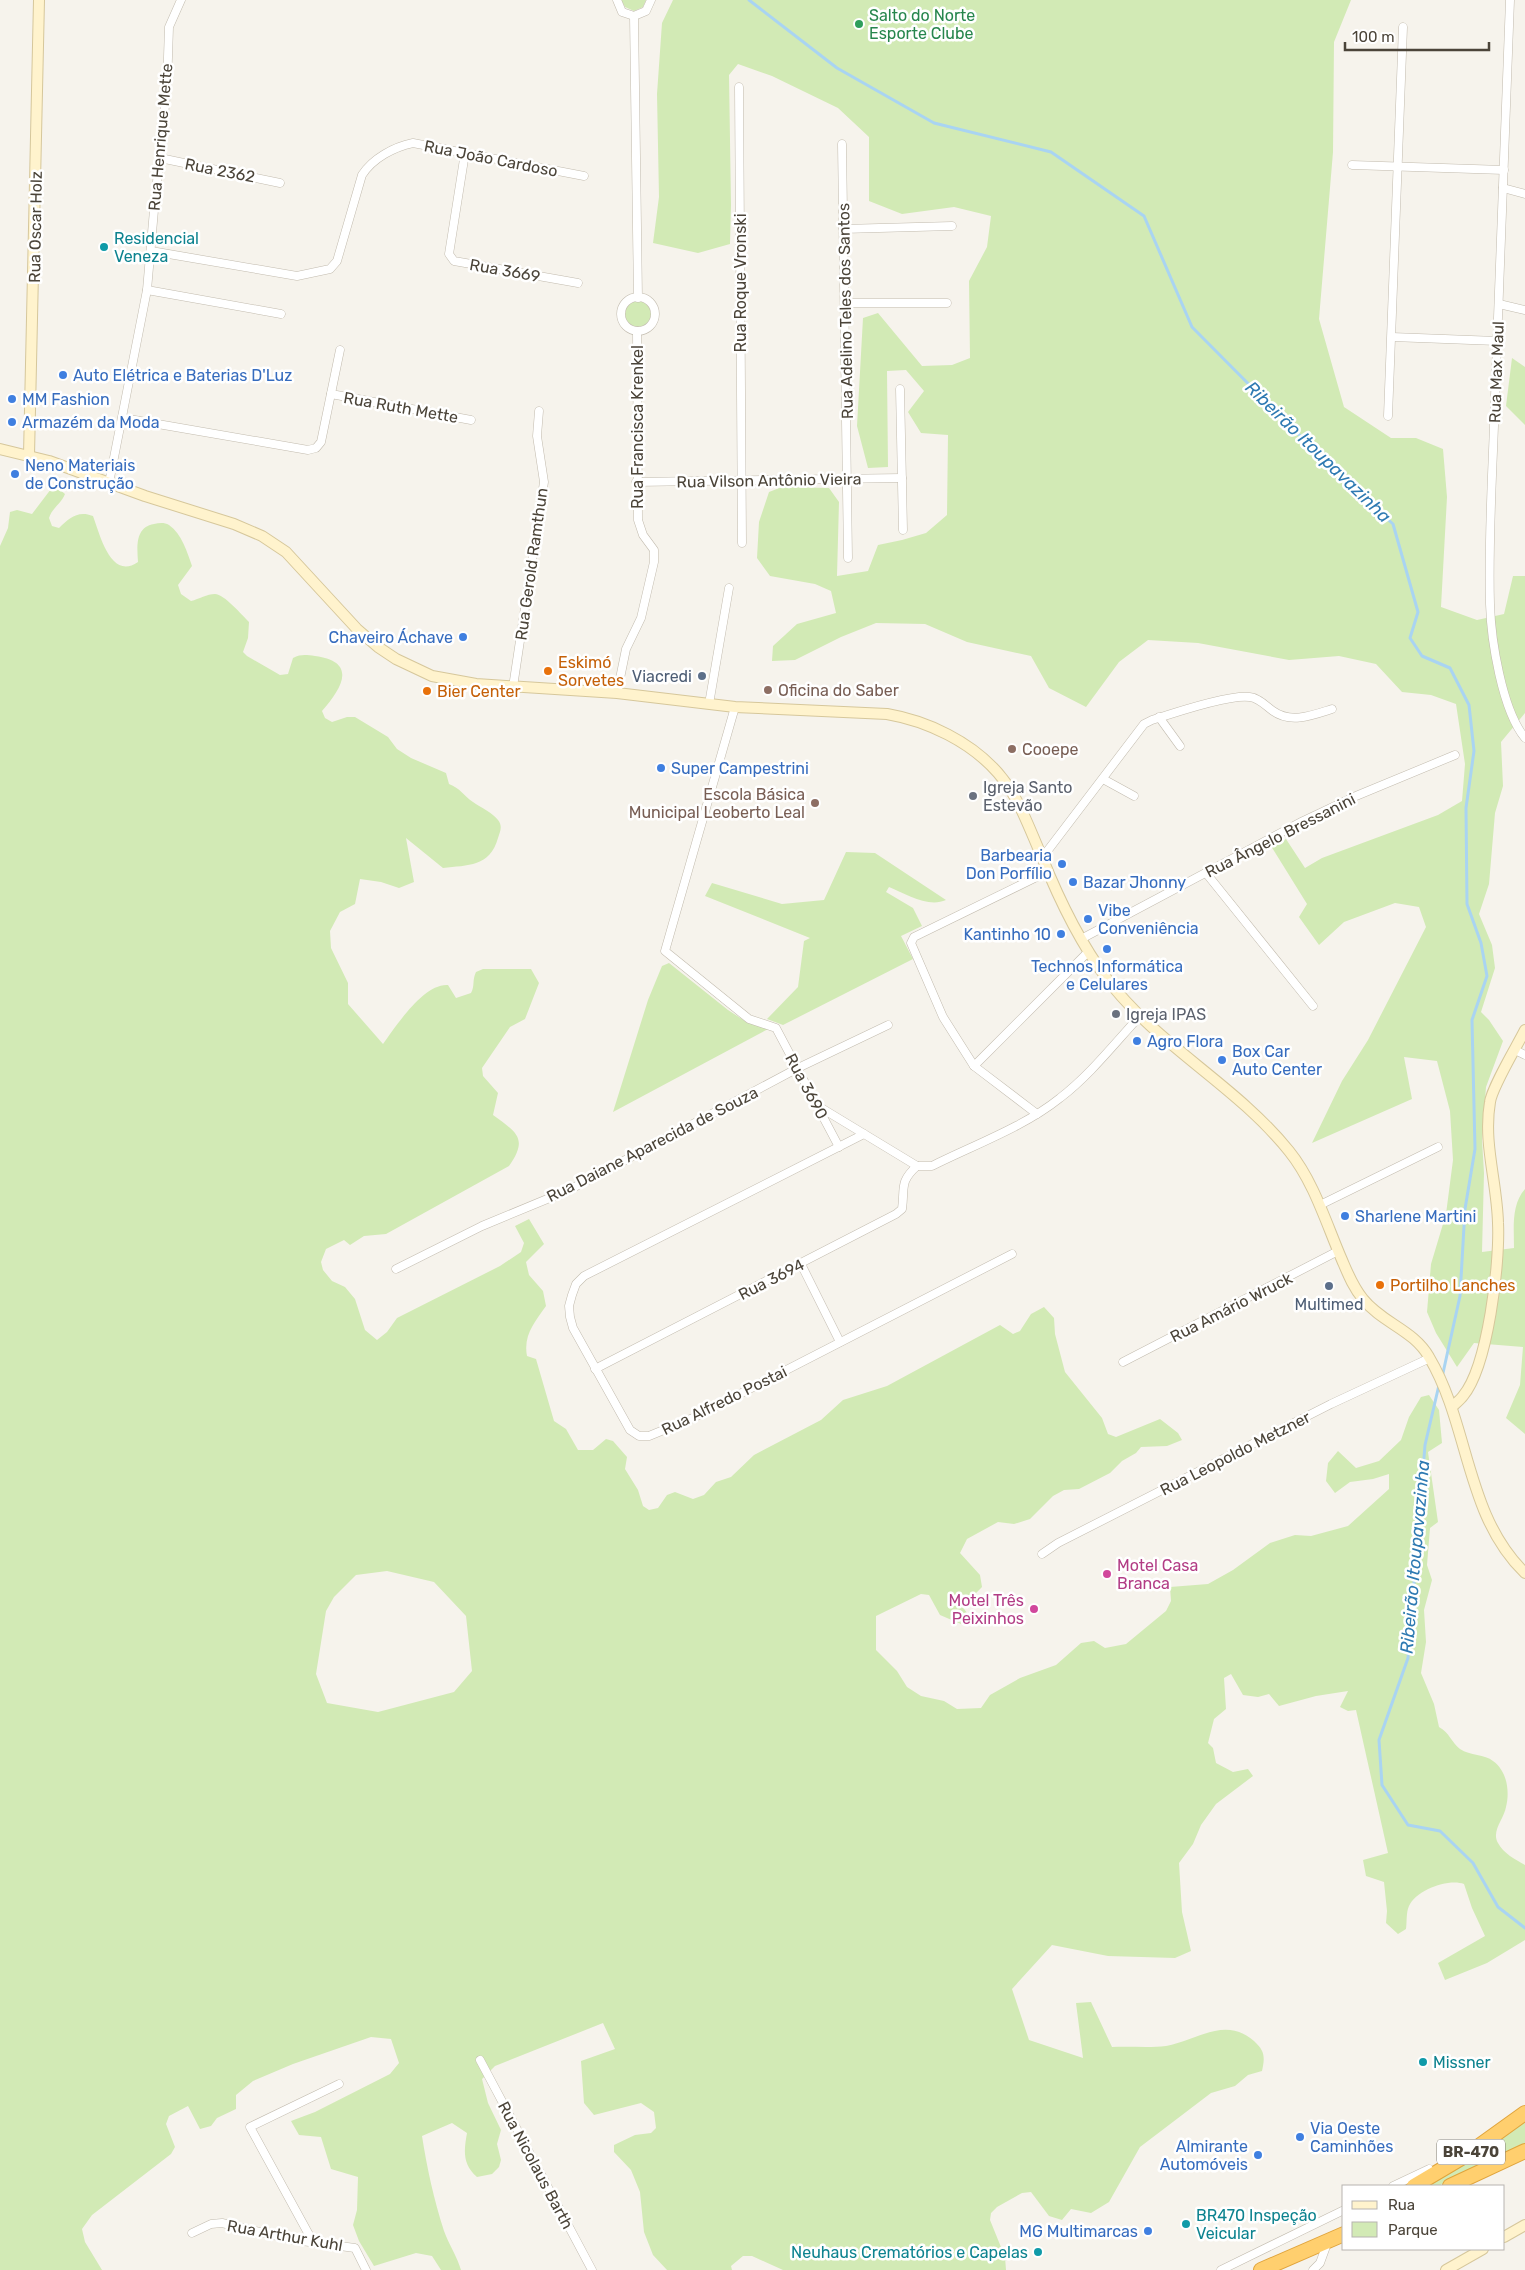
<svg xmlns="http://www.w3.org/2000/svg" width="1525" height="2270" font-family="Rubik,sans-serif">
	<rect width="100%" height="100%" fill="#f6f3ec"/>
	<g fill="#d2eab5" fill-rule="evenodd">
		<polygon points="621,0 646,0 643,7 634,11 625,7"/>
		<path d="M673,0h678l-17,42 -1,110 -14,167 25,88 47,31h25l27,11 4,48 -6,110 36,13 27,-6 9,-38h12v137l-24,29 2,44 -8,27 -6,71 -10,30 13,31 3,23 -14,44 8,8 14,21 -17,46 -4,53 2,33 -2,79 32,-4c0,-20 -3,-43 11,-59v245l-19,-16 14,-33 3,-38 -49,-4 -17,24 -21,-34 -9,-21 4,-48 15,-50 7,-54 -3,-49 -13,-50 -33,-4 8,42 -100,44 30,-62 26,-41 58,-113 -7,-20 -24,-4 -51,19 -25,23 -20,-28 8,-13 -36,-58 15,-7 19,29 17,-10 116,-43 24,-14 3,-37 -9,-60 -25,-9 -29,-3 -26,-28 -37,-8 -50,4 -91,-17 -50,-3 -29,22 -33,45 -37,-19 -18,-32 -64,-14 -42,-18 -49,-1 -35,14 -46,23 -23,1 1,-15 24,-22 39,-11 -5,-22 -16,-7 -45,-8 -13,-18 2,-36 10,-30 13,-5 47,1 10,14 -2,74 31,-5 10,-26 24,-5 24,-7 21,-18 1,-80 -27,-2 -13,-21 16,-21 -18,-21 -19,1 1,96 -20,1 -11,-42 6,-108 15,-5 44,53 30,-1 18,-7 -1,-77 18,-34 4,-31 -37,-9 -52,7 -33,-13v-64l-31,-29 -66,-32 -34,-12 -9,11 2,130 -1,39 -32,9 -45,-10 6,-46 -2,-103 5,-71z"/>
		<circle cx="638" cy="314" r="13"/>
		<polygon points="1512,358 1525,367 1525,425 1506,406"/>
		<path d="M51,489h8l6,5c-4,10 -13,14 -16,24l3,8 7,2c10,-10 19,-18 34,-12 7,19 18,65 45,46 -1,-15 -3,-35 16,-38 5,-1 10,-2 15,1 13,9 18,27 23,41l-14,19 3,9 10,7c8,-2 16,-7 24,-7 9,0 27,21 34,28l-1,16 -5,14 4,4 33,19 8,-1 5,-16c8,-4 13,-3 22,-2 44,6 26,33 7,55l3,7 7,4 15,-5h8l33,20 9,12 14,9 35,15 3,11c11,4 15,12 24,18 7,5 20,11 25,18 5,6 2,12 0,18 -8,29 -30,27 -55,30l-37,-30 8,44 -15,6 -18,-6 -21,-3 -5,25 -15,8 -10,19 1,17 17,35v21l35,40c13,-18 41,-61 65,-59l8,13 15,-5c4,-7 1,-13 5,-21l7,-3h48l8,14 -14,36 -15,8 -28,41 1,8 15,17 -5,22c23,17 36,23 16,51l-123,68 -22,2 -14,9 -6,-5 -18,9 -5,13 2,8 9,11 13,6 10,12 10,31 12,10 10,-8 10,-14 103,-52 21,-14 3,-9 -9,-17 14,-7 15,25 -18,18 3,13 14,16 3,15c-11,16 -23,29 -19,50l9,3 18,62 12,8 12,21h15l13,-11 7,2 14,16 -2,12 13,21 5,16 6,4 9,-2 9,-13 8,-3 18,7 11,-4 12,-13 15,-5 23,-22 67,-35 22,-20 44,-14 113,-61 13,9 7,-3 11,-17 13,-7 10,11 1,16 10,38 37,46 6,16 8,3 44,-18 18,14 4,7 -15,6 -26,1 -5,6 -14,8 -12,12 -31,16 -15,1 -11,6 -23,23 -16,5 -16,-2 -31,17 -7,14 20,22 2,12 -10,10 -15,-4 2,9 8,11 -6,11 -21,-9 -11,-20 -8,-1 -45,22v34l21,21 10,16 14,9 23,5 13,8 24,-1 9,-13 30,-17 36,-13 25,-22 13,-2 11,7 21,-4 40,-33 5,-10 -1,-14 38,-3 25,-14 37,-27 25,-8 16,1 37,-10 41,-37v-15l-16,5 -23,3 -15,11 -9,-12 2,-18 10,-12 18,17 23,-7 22,-21 8,-23 12,-20 8,-2 10,15 3,33 -14,9 10,70 -8,6 -3,37 5,15 -8,30 2,32 -5,31 13,31 5,23c10,5 13,16 21,22 10,7 25,5 33,12 14,10 17,30 13,46 -2,12 -15,24 -8,36 5,10 18,17 27,22v75l-38,23 -42,17 -7,-17 47,-27 -13,-28 -8,-24c-15,-6 -48,6 -55,22 -3,6 -2,17 -3,23l-8,5 -12,-11 1,-12 -3,-29 -18,-6 -3,-16 25,-7 -32,-143 -8,1 -8,-4 8,-16 -32,5 -37,10 -10,-12 -11,3 -15,-2 -12,-21 -7,4 2,31 -12,10 -6,24 5,5 3,15 17,9 15,-3 5,7 -37,28 -15,21 -8,19 -14,19 3,49 9,39 -16,7 -67,-2 -56,-11 -40,44 17,51 54,18 -7,-55 15,-1 21,45c17,-1 37,1 54,-1 32,-6 59,-30 88,-5 11,10 11,16 8,30l-14,4 -13,11 -24,7 -71,54 -31,55 -18,11 -20,-4 -9,11 -13,-4 -18,-24 -9,1 -25,14 -6,6 -1,7 15,37 1,13h-223l-31,-14h-9l-12,10 1,4h-65l-14,-15 -9,-23 -4,-40 -9,-22 -17,-18v-7l21,-10 16,-2 5,-5 -2,-16 -13,-9 -47,12 -10,-12 -3,-42 34,-12 -12,-26 -108,43 -13,13 6,24 13,27 -4,14 4,16 -2,7 -7,7 -15,3c-15,-13 -13,-27 -10,-44l-15,-10 -30,13c5,32 12,64 22,95 5,14 13,25 17,39h-20l-9,-14 -16,-3 -42,13 -15,-25 -6,-16 4,-15 1,-33 -27,-8 -10,-32 -22,-2 -8,-14 24,-9 75,-38 9,-11 -8,-24 -20,-2 -78,27 -40,17 -17,14v14l-19,9 -6,8 -11,3 -12,-23 -19,10 -3,8 9,23 -4,7 -79,61 -10,14 3,13 17,28h-102v-1724l8,-18 2,-16 7,-2 15,4zM387,1571l47,11 32,34 6,55 -18,21 -76,20 -51,-9 -11,-29 10,-63 8,-14 22,-22z"/>
		<path d="M846,852l29,1 71,47c-18,8 -40,-6 -57,-13l-3,5 27,16 9,18 -21,10 12,23 -130,66 -16,-6 31,-32 6,-46 6,-3 -105,-42 7,-13 70,21 42,-4z"/>
		<polygon points="669,963 728,1010 748,1023 770,1028 613,1112 648,1000 662,966"/>
		<polygon points="1525,2118 1525,2145 1438,2186 1427,2186"/>
	</g>
	<g fill="none" stroke-linecap="round" stroke-linejoin="round">
		<g stroke="#a9d4f2" stroke-width="3">
			<polyline points="749,0 837,68 934,123 1051,152 1144,216 1192,327 1344,480 1393,524 1418,612 1410,638 1422,656 1450,668 1469,705 1474,751 1466,808 1467,904 1481,943 1487,976 1472,1020 1475,1149 1465,1209 1460,1296 1443,1373"/>
			<polyline points="1439,1385 1425,1445 1408,1658 1379,1740 1382,1785 1408,1825 1440,1831 1473,1863 1498,1907 1525,1928"/>
		</g>
		<defs>
			<g id="street">
				<polyline points="617,0 622,12 634,16 646,11 651,0"/>
				<path d="M1510,0c-5,132 -10,264 -15,397 -2,69 -7,138 -5,207 1,36 12,106 35,134"/>
				<polyline points="634,16 638,298"/>
				<polyline points="739,87 742,543"/>
				<polyline points="842,144 848,558"/>
				<polyline points="465,153 449,254 454,261 578,283"/>
				<polyline points="160,158 280,183"/>
				<polyline points="1352,165 1504,170"/>
				<polyline points="1503,188 1525,194"/>
				<polyline points="843,229 952,226"/>
				<path d="M151,251l146,25 33,-7 7,-8 25,-86c11,-17 32,-28 51,-32l171,33"/>
				<polyline points="147,290 281,314"/>
				<circle cx="638" cy="314" r="17"/>
				<polyline points="845,303 947,303"/>
				<polyline points="1499,304 1525,310"/>
				<polyline points="1392,337 1497,341"/>
				<polyline points="900,389 903,530"/>
				<polyline points="331,394 471,420"/>
				<polyline points="1388,416 1403,27"/>
				<polyline points="123,418 308,450 316,448 321,442 340,350"/>
				<polyline points="636,482 902,478"/>
				<polyline points="109,483 147,290 154,210 167,87 169,27 181,0"/>
				<polyline points="513,687 544,482 537,436 539,411"/>
				<polyline points="617,693 626,649 641,618 654,562 654,550 643,535 638,520 637,331"/>
				<polyline points="709,704 729,588"/>
				<polyline points="735,707 665,951 749,1019 776,1028 839,1147"/>
				<polyline points="1159,717 1180,746"/>
				<polyline points="1103,779 1134,796"/>
				<path d="M1042,858l102,-134 8,-4c21,-7 79,-26 98,-23 9,1 16,9 23,14 18,13 40,4 59,-2"/>
				<polyline points="1206,873 1313,1006"/>
				<polyline points="1083,938 1303,821 1356,796 1455,755"/>
				<polyline points="1515,1050 1525,1055"/>
				<polyline points="974,1066 1089,951"/>
				<polyline points="818,1106 917,1166"/>
				<polyline points="1037,1114 974,1066 943,1017 911,943 914,937 1049,871"/>
				<polyline points="864,1134 584,1276 576,1284 572,1295 569,1306 570,1317 573,1328 630,1430 639,1436 649,1436 693,1418 1012,1254"/>
				<path d="M917,1166h15c42,-21 92,-39 128,-68 30,-23 54,-54 80,-82"/>
				<polyline points="1320,1205 1438,1147"/>
				<polyline points="801,1264 840,1342"/>
				<polyline points="396,1269 482,1226 569,1190 798,1068 888,1025"/>
				<polyline points="1123,1362 1338,1251"/>
				<path d="M595,1369l301,-155 6,-5c3,-21 -3,-27 15,-43"/>
				<polyline points="1042,1554 1058,1543 1331,1404 1430,1358"/>
				<polyline points="480,2060 592,2270"/>
				<polyline points="1393,2186 1429,2169"/>
				<polyline points="192,2233 211,2224 222,2223 294,2240 355,2248 366,2270"/>
				<polyline points="313,2242 250,2127 339,2084"/>
				<polyline points="1221,2270 1344,2210"/>
				<polyline points="1313,2270 1320,2263 1328,2241"/>
			</g>
			<g id="secondary">
				<path d="M0,449l49,12 96,35 89,28 28,12 24,16 71,77 21,18 18,12 36,17 44,8 141,9 118,14 152,7c41,7 84,28 111,59 21,24 31,55 44,84 16,40 39,87 65,122 51,67 129,106 182,172 25,31 37,72 53,109 6,14 11,27 21,39 19,24 51,31 66,58 41,69 36,158 96,216"/>
				<polyline points="29,455 39,0"/>
				<path d="M1452,1407c4,-4 8,-7 11,-11 25,-30 37,-133 35,-173 -1,-41 -15,-80 -8,-121 2,-15 27,-56 35,-72"/>
				<polyline points="1504,2237 1525,2225"/>
				<polyline points="1446,2270 1483,2249"/>
			</g>
			<g id="highway">
				<polyline points="1414,2186 1468,2154 1525,2113"/>
				<polyline points="1450,2186 1525,2151"/>
				<polyline points="1261,2270 1344,2234"/>
			</g>
		</defs>
		<use href="#street" stroke="#c2bbae" stroke-width="9"/>
		<use href="#secondary" stroke="#d6c79b" stroke-width="12"/>
		<use href="#highway" stroke="#e0a43c" stroke-width="16"/>
		<use href="#street" stroke="#fff" stroke-width="8"/>
		<use href="#secondary" stroke="#fff3cd" stroke-width="10"/>
		<use href="#highway" stroke="#ffcf6e" stroke-width="14"/>
	</g>
	<circle fill="#2e9e5b" stroke="#fff" stroke-width="2" cx="859" cy="24" r="5"/>
	<g fill="#0f9aa8" stroke="#fff" stroke-width="2">
		<circle cx="104" cy="247" r="5"/>
		<circle cx="1423" cy="2062" r="5"/>
		<circle cx="1186" cy="2224" r="5"/>
		<circle cx="1038" cy="2252" r="5"/>
	</g>
	<g fill="#3f7fe0" stroke="#fff" stroke-width="2">
		<circle cx="63" cy="375" r="5"/>
		<circle cx="12" cy="399" r="5"/>
		<circle cx="12" cy="422" r="5"/>
		<circle cx="15" cy="474" r="5"/>
		<circle cx="463" cy="637" r="5"/>
		<circle cx="661" cy="768" r="5"/>
		<circle cx="1062" cy="864" r="5"/>
		<circle cx="1073" cy="882" r="5"/>
		<circle cx="1088" cy="919" r="5"/>
		<circle cx="1061" cy="934" r="5"/>
		<circle cx="1107" cy="949" r="5"/>
		<circle cx="1137" cy="1041" r="5"/>
		<circle cx="1222" cy="1060" r="5"/>
		<circle cx="1345" cy="1216" r="5"/>
		<circle cx="1300" cy="2137" r="5"/>
		<circle cx="1258" cy="2155" r="5"/>
		<circle cx="1148" cy="2231" r="5"/>
	</g>
	<g fill="#e8710a" stroke="#fff" stroke-width="2">
		<circle cx="548" cy="671" r="5"/>
		<circle cx="427" cy="691" r="5"/>
		<circle cx="1380" cy="1285" r="5"/>
	</g>
	<g fill="#5c6f8a" stroke="#fff" stroke-width="2">
		<circle cx="702" cy="676" r="5"/>
		<circle cx="1329" cy="1286" r="5"/>
	</g>
	<g fill="#8d6e63" stroke="#fff" stroke-width="2">
		<circle cx="768" cy="690" r="5"/>
		<circle cx="1012" cy="749" r="5"/>
		<circle cx="815" cy="803" r="5"/>
	</g>
	<g fill="#6b7280" stroke="#fff" stroke-width="2">
		<circle cx="973" cy="796" r="5"/>
		<circle cx="1116" cy="1014" r="5"/>
	</g>
	<g fill="#d1479c" stroke="#fff" stroke-width="2">
		<circle cx="1107" cy="1574" r="5"/>
		<circle cx="1034" cy="1609" r="5"/>
	</g>
	<g text-anchor="middle" stroke-width="5" stroke-linejoin="round" paint-order="stroke">
		<rect fill="#fff" stroke="#817c74" stroke-width="1" x="1437" y="2139.5" width="68" height="25" rx="4"/>
		<g font-size="15" font-weight="bold" fill="#4b4439">
			<text x="1471" y="2157">BR-470</text>
		</g>
		<g font-size="16" fill="#27864d" stroke="#fff" text-anchor="start">
			<text x="869" y="21">Salto do Norte<tspan x="869" dy="18">Esporte Clube</tspan></text>
		</g>
		<g font-size="16" fill="#4b4439" stroke="#fff">
			<text transform="translate(160 137) rotate(-85)" y="6">Rua Henrique Mette</text>
			<text transform="translate(491 158) rotate(11)" y="6">Rua João Cardoso</text>
			<text transform="translate(220 170) rotate(11)" y="6">Rua 2362</text>
			<text transform="translate(35 227) rotate(-89)" y="6">Rua Oscar Holz</text>
			<text transform="translate(505 270) rotate(10)" y="6">Rua 3669</text>
			<text transform="translate(740 283) rotate(-90)" y="6">Rua Roque Vronski</text>
			<text transform="translate(845 311) rotate(-91)" y="6">Rua Adelino Teles dos Santos</text>
			<text transform="translate(1496 372) rotate(-88)" y="6">Rua Max Maul</text>
			<text transform="translate(401 407) rotate(10)" y="6">Rua Ruth Mette</text>
			<text transform="translate(637 427) rotate(-90)" y="6">Rua Francisca Krenkel</text>
			<text transform="translate(769 480) rotate(-1)" y="6">Rua Vilson Antônio Vieira</text>
			<text transform="translate(531 564) rotate(-82)" y="6">Rua Gerold Ramthun</text>
			<text transform="translate(1280 835) rotate(-27)" y="6">Rua Ângelo Bressanini</text>
			<text transform="translate(807 1086) rotate(62)" y="6">Rua 3690</text>
			<text transform="translate(652 1144) rotate(-27)" y="6">Rua Daiane Aparecida de Souza</text>
			<text transform="translate(771 1279) rotate(-27)" y="6">Rua 3694</text>
			<text transform="translate(1231 1307) rotate(-27)" y="6">Rua Amário Wruck</text>
			<text transform="translate(724 1400) rotate(-26)" y="6">Rua Alfredo Postai</text>
			<text transform="translate(1235 1453) rotate(-27)" y="6">Rua Leopoldo Metzner</text>
			<text transform="translate(536 2165) rotate(62)" y="6">Rua Nicolaus Barth</text>
			<text transform="translate(285 2235) rotate(10)" y="6">Rua Arthur Kuhl</text>
		</g>
		<g font-size="16" fill="#0d838f" stroke="#fff" text-anchor="start">
			<text x="114" y="244">Residencial<tspan x="114" dy="18">Veneza</tspan></text>
			<text x="1433" y="2068">Missner</text>
			<text x="1196" y="2221">BR470 Inspeção<tspan x="1196" dy="18">Veicular</tspan></text>
			<text x="1028" y="2258" text-anchor="end">Neuhaus Crematórios e Capelas</text>
		</g>
		<g font-size="16" fill="#366cbe" stroke="#fff" text-anchor="start">
			<text x="73" y="381">Auto Elétrica e Baterias D'Luz</text>
			<text x="22" y="405">MM Fashion</text>
			<text x="22" y="428">Armazém da Moda</text>
			<text x="25" y="471">Neno Materiais<tspan x="25" dy="18">de Construção</tspan></text>
			<text x="453" y="643" text-anchor="end">Chaveiro Áchave</text>
			<text x="671" y="774">Super Campestrini</text>
			<text x="1052" y="861" text-anchor="end">Barbearia<tspan x="1052" dy="18">Don Porfílio</tspan></text>
			<text x="1083" y="888">Bazar Jhonny</text>
			<text x="1098" y="916">Vibe<tspan x="1098" dy="18">Conveniência</tspan></text>
			<text x="1051" y="940" text-anchor="end">Kantinho 10</text>
			<text x="1107" y="972" text-anchor="middle">Technos Informática<tspan x="1107" dy="18">e Celulares</tspan></text>
			<text x="1147" y="1047">Agro Flora</text>
			<text x="1232" y="1057">Box Car<tspan x="1232" dy="18">Auto Center</tspan></text>
			<text x="1355" y="1222">Sharlene Martini</text>
			<text x="1310" y="2134">Via Oeste<tspan x="1310" dy="18">Caminhões</tspan></text>
			<text x="1248" y="2152" text-anchor="end">Almirante<tspan x="1248" dy="18">Automóveis</tspan></text>
			<text x="1138" y="2237" text-anchor="end">MG Multimarcas</text>
		</g>
		<g font-size="16" fill="#c56008" stroke="#fff" text-anchor="start">
			<text x="558" y="668">Eskimó<tspan x="558" dy="18">Sorvetes</tspan></text>
			<text x="437" y="697">Bier Center</text>
			<text x="1390" y="1291">Portilho Lanches</text>
		</g>
		<g font-size="16" fill="#4e5e75" stroke="#fff" text-anchor="end">
			<text x="692" y="682">Viacredi</text>
			<text x="1329" y="1310" text-anchor="middle">Multimed</text>
		</g>
		<g font-size="16" fill="#785e54" stroke="#fff" text-anchor="start">
			<text x="778" y="696">Oficina do Saber</text>
			<text x="1022" y="755">Cooepe</text>
			<text x="805" y="800" text-anchor="end">Escola Básica<tspan x="805" dy="18">Municipal Leoberto Leal</tspan></text>
		</g>
		<g font-size="16" fill="#5b616d" stroke="#fff" text-anchor="start">
			<text x="983" y="793">Igreja Santo<tspan x="983" dy="18">Estevão</tspan></text>
			<text x="1126" y="1020">Igreja IPAS</text>
		</g>
		<g font-size="16" fill="#b23c85" stroke="#fff" text-anchor="start">
			<text x="1117" y="1571">Motel Casa<tspan x="1117" dy="18">Branca</tspan></text>
			<text x="1024" y="1606" text-anchor="end">Motel Três<tspan x="1024" dy="18">Peixinhos</tspan></text>
		</g>
		<g font-size="18" font-style="italic" fill="#2e7ab2" stroke="#fff">
			<text transform="translate(1318 452) rotate(44)" y="6">Ribeirão Itoupavazinha</text>
			<text transform="translate(1415 1557) rotate(-85)" y="6">Ribeirão Itoupavazinha</text>
		</g>
	</g>
	<rect x="1342" y="2185" width="162" height="65" fill="#ffffff" stroke="#b7b4b0"/>
	<rect x="1352" y="2201" width="25" height="8" fill="#fff3cd" stroke="#b7b4b0"/>
	<text x="1388" y="2210" font-size="15" fill="#4b4439">Rua</text>
	<rect x="1352" y="2222" width="25" height="15" fill="#d2eab5" stroke="#b7b4b0"/>
	<text x="1388" y="2235" font-size="15" fill="#4b4439">Parque</text>
	<path d="M1345 42v8h144v-8" fill="none" stroke="#4b4439" stroke-width="2.5"/>
	<text x="1352" y="42" font-size="15" fill="#4b4439" stroke="#ffffff" stroke-width="4" paint-order="stroke">100 m</text>
</svg>
